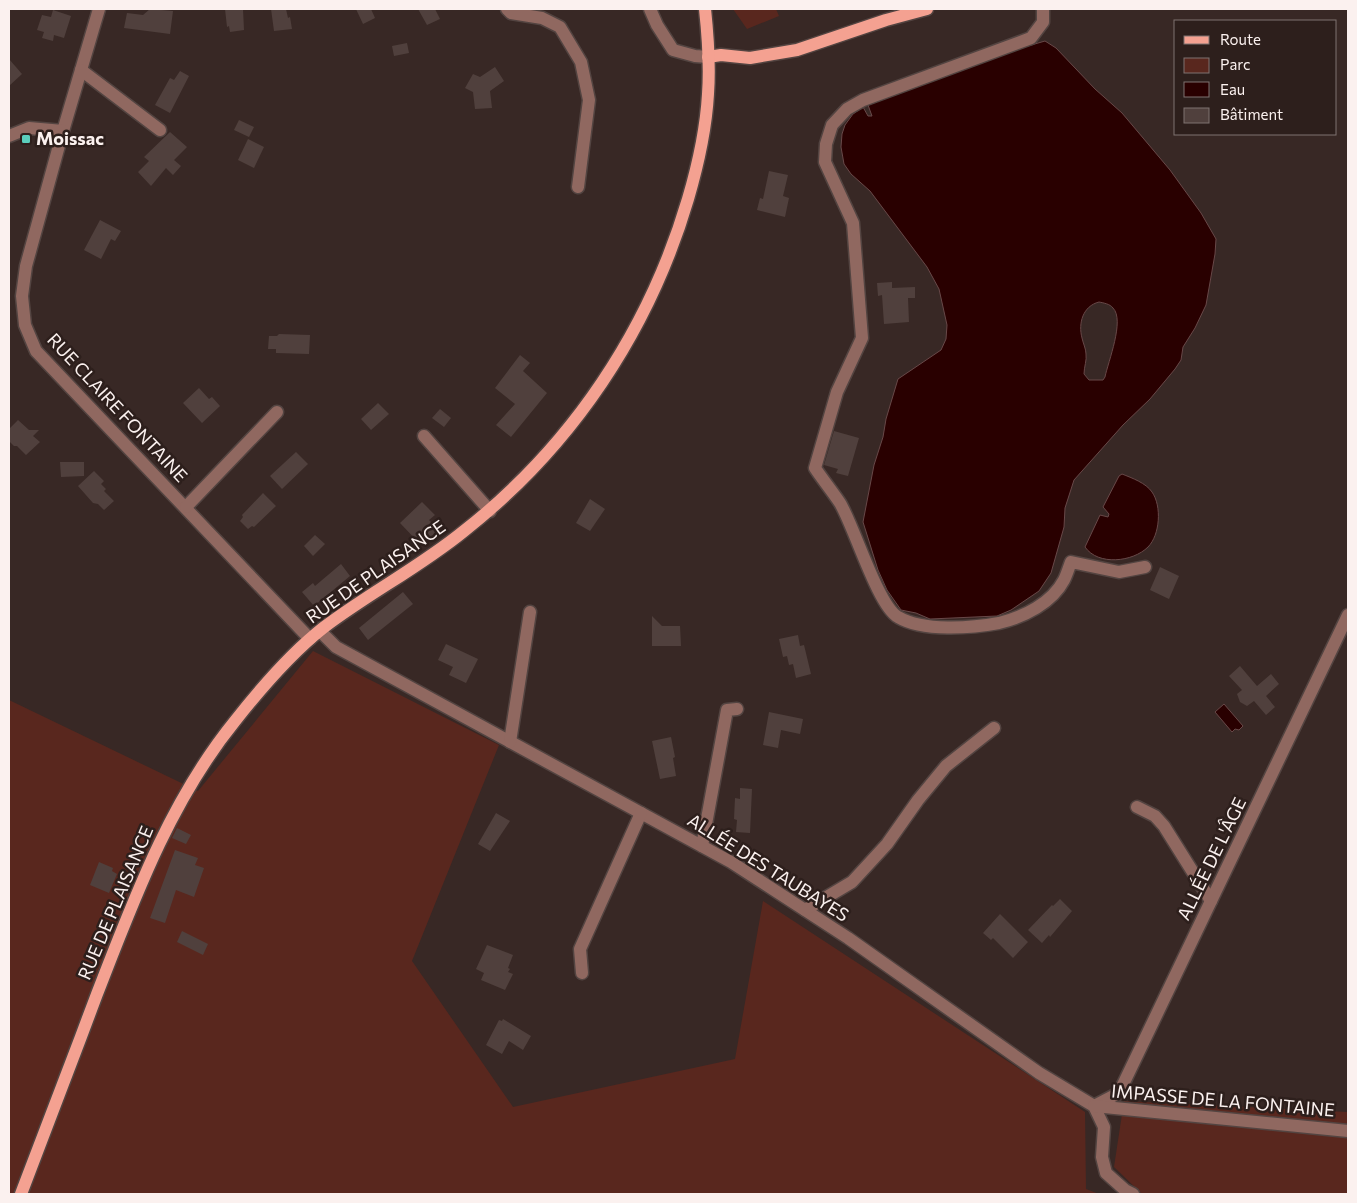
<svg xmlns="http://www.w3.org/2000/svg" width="1357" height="1203" font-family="Commissioner,sans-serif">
	<rect width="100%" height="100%" fill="#382825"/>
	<g fill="#59271e">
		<polygon points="733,9 776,9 779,16 747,29"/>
		<polygon points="313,651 499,745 412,961 513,1107 735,1059 763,901 1085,1112 1086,1189 1099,1194 9,1194 9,700 198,791"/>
		<polygon points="1124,1101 1348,1112 1347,1194 1142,1194 1114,1167"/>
	</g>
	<g fill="#290000" stroke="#684848" fill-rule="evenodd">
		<path d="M1045,41l11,7 39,41 27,24 48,57 31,43 15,26 -1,15 -9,51 -11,23 -12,19 -2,13 -6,9 -25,30 -27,26 -49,55 -9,28 -1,19 -13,46 -12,18 -28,19 -14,6 -67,3 -14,-6 -15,-3 -14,-20 -9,-20 -15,-48 11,-57 9,-28 3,-18 12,-40 43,-29 5,-11 1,-14 -8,-36 -12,-22 -57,-76 -19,-17 -7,-10 -3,-17 1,-13 3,-9 8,-11 10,-7 5,9h4l-4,-11 143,-54zM1099,302c5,1 11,2 14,6 12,12 -5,54 -8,69l-2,3h-14l-5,-6c0,-7 3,-14 2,-20 0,-5 -3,-11 -4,-16 -4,-15 1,-32 17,-36z"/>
		<path d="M1122,474c10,4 24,9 30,18 10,14 8,43 -4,55 -15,15 -50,19 -63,0l15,-32 8,2 1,-3 -6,-7 16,-31z"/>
		<polygon points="1224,704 1243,726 1239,730 1235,729 1232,732 1215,712"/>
	</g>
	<g fill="#50403d">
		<polygon points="150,9 173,11 170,34 124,28 127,13 143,15"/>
		<polygon points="225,9 243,9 244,30 230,32 229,26 227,27"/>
		<polygon points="271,9 286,9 288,18 290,17 292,29 274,31"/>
		<polygon points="356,9 371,9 375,18 363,24"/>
		<polygon points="418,9 435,9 440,19 427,25"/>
		<polygon points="53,10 71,16 64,38 54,35 53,41 42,38 44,32 37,30 42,15 51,17"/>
		<polygon points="407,43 409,53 394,56 392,46"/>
		<polygon points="9,59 22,74 9,86"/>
		<polygon points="495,67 504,81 490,91 492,108 475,109 473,92 465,88 473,74 480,77"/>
		<polygon points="180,71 189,76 170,113 155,105 170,78 174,80"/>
		<polygon points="239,120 254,127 249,137 234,130"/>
		<polygon points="170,132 187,147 174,160 181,166 173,175 166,168 151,186 138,172 149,161 144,157"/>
		<polygon points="248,139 264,147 254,168 238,160"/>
		<polygon points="769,171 788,175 783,196 789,198 785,217 757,210 760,198 763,199"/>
		<polygon points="100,220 121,231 115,241 111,239 101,259 84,250"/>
		<polygon points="892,282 892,288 915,287 915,298 908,298 909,322 884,324 882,295 878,296 877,283"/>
		<polygon points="279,334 310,335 309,354 276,353 276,349 268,349 269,336 277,336"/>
		<polygon points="520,355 530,363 523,371 547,393 511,437 496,425 515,404 495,388"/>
		<polygon points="199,388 209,399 212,397 220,406 202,423 183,403"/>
		<polygon points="378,403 389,414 371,430 361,419"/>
		<polygon points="440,409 451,418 444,427 432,418"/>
		<polygon points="18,420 29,430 39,430 33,436 40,442 26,455 17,446 14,446 9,441 9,429"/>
		<polygon points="834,431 859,438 848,476 836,473 838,469 824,465"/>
		<polygon points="296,452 308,464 282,489 270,476"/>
		<polygon points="60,462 84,462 84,476 61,477"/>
		<polygon points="94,471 104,481 101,484 106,489 104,491 114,501 104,510 98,504 93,503 78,486"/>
		<polygon points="263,493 276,506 254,527 252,526 248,529 240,521 243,517 242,515"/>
		<polygon points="590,499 605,509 590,531 576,523"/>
		<polygon points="422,502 435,515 429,520 440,531 421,545 400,523"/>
		<polygon points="315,535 325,544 313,556 304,546"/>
		<polygon points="341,564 350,576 314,606 302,592 313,583 315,586"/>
		<polygon points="1160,567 1179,576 1169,599 1150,590"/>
		<polygon points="403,592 413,604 368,640 359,628"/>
		<polygon points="652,616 662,626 680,626 681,646 652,646"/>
		<polygon points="798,635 800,646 804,645 811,674 796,678 793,664 789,665 787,656 783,657 779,639"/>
		<polygon points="446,644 478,659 466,683 449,675 453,667 438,660"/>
		<polygon points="1240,666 1257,686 1271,674 1279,684 1266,696 1275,707 1266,715 1254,701 1247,706 1240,702 1237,694 1242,690 1229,676"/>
		<polygon points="769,712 803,719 800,734 781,730 778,748 763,745"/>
		<polygon points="671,737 675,757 673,758 676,776 660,779 652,741"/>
		<polygon points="740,788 752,789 750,833 736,832 737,820 734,819 735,798 740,799"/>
		<polygon points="496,813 510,821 490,851 478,844"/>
		<polygon points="177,828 191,835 186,844 172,838"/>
		<polygon points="175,850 198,858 195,865 204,868 194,897 176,890 165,923 150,918"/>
		<polygon points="99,862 113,868 112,871 117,874 109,893 90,885"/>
		<polygon points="1060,899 1072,911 1050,937 1049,935 1042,943 1028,930 1052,905 1053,906"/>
		<polygon points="1000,914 1028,942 1013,958 993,938 991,940 983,933"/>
		<polygon points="182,931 208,944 203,955 177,942"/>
		<polygon points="487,945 513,955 508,968 510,969 508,972 513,974 505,990 481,980 484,973 476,969"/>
		<polygon points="503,1019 531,1036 523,1050 509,1041 502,1054 486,1045 499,1020 502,1021"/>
	</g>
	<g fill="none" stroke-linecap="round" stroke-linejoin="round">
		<defs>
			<g id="minor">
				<polyline points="99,9 63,131 26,266 22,296 25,325 36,351 310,639"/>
				<polyline points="507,9 511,13 542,18 560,27 581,62 589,100 578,187"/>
				<polyline points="650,9 657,25 673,50 695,56 708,57"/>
				<path d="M1043,9v13l-12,16 -168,62 -16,9 -15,16 -6,19 -1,18 28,61 9,115 -25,54 -22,76c8,12 17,23 25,35 14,23 38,103 58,114 25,15 74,11 101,6 25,-6 53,-20 65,-43 3,-6 5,-13 7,-18l48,10 26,-5"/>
				<polyline points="81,70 160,130"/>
				<polyline points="9,136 29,128 63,131"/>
				<polyline points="424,436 490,511"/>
				<polyline points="186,507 277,412"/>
				<polyline points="320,631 336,647 731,862 848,938 1039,1073 1094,1106 1104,1127 1102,1157 1106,1173 1125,1190 1133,1194"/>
				<polyline points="510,742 530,612"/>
				<polyline points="1137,807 1155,816 1164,826 1211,901"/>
				<polyline points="702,846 727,710 737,709"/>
				<polyline points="805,910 852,882 887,844 918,800 946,766 994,728"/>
				<polyline points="582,973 580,949 641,813"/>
				<polyline points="1094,1106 1119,1093 1348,615"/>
				<polyline points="1094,1106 1348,1131"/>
			</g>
			<g id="major">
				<polyline points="708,57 721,55 750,58 797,50 886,20 927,9"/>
				<path d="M21,1194c25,-66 51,-133 76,-200 37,-95 73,-193 138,-273 26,-33 55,-67 88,-93 46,-35 97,-61 141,-97 108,-85 185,-200 224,-332 10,-34 18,-69 20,-105 2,-28 0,-57 -3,-85"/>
			</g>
		</defs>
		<use href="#minor" stroke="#534441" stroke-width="15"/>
		<use href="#major" stroke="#534441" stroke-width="15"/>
		<use href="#minor" stroke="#906860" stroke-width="12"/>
		<use href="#major" stroke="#f4a191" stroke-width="12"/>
	</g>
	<rect fill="#5bcebc" stroke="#2d1f1c" stroke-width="2" x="21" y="134" width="10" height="10" rx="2.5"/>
	<g text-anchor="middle" stroke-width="5" stroke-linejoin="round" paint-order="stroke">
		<g font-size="18" font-weight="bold" fill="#fbf1ef" stroke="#2d1f1c" text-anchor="start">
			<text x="36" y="145">Moissac</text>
		</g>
		<g font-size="18" fill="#fbf1ef" stroke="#2d1f1c">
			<text transform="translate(117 408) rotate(47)" y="6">RUE CLAIRE FONTAINE</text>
			<text transform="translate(376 572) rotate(-35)" y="6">RUE DE PLAISANCE</text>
			<text transform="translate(1212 859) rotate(-64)" y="6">ALLÉE DE L'ÂGE</text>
			<text transform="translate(768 868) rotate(32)" y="6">ALLÉE DES TAUBAYES</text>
			<text transform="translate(116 903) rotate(-67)" y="6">RUE DE PLAISANCE</text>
			<text transform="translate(1223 1101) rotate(5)" y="6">IMPASSE DE LA FONTAINE</text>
		</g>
	</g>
	<rect width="1357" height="1203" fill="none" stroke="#fbf1ef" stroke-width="20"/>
	<rect x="1174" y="20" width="162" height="115" fill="#2d1f1c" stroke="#7f7370"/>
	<rect x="1184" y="36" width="25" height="8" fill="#f4a191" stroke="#7f7370"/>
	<text x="1220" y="45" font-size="15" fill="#fbf1ef">Route</text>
	<rect x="1184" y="58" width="25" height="15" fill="#59271e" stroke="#7f7370"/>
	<text x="1220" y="70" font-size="15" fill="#fbf1ef">Parc</text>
	<rect x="1184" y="82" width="25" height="15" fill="#290000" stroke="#7f7370"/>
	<text x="1220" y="95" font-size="15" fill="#fbf1ef">Eau</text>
	<rect x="1184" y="108" width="25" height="15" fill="#50403d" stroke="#7f7370"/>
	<text x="1220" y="120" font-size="15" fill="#fbf1ef">Bâtiment</text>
</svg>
